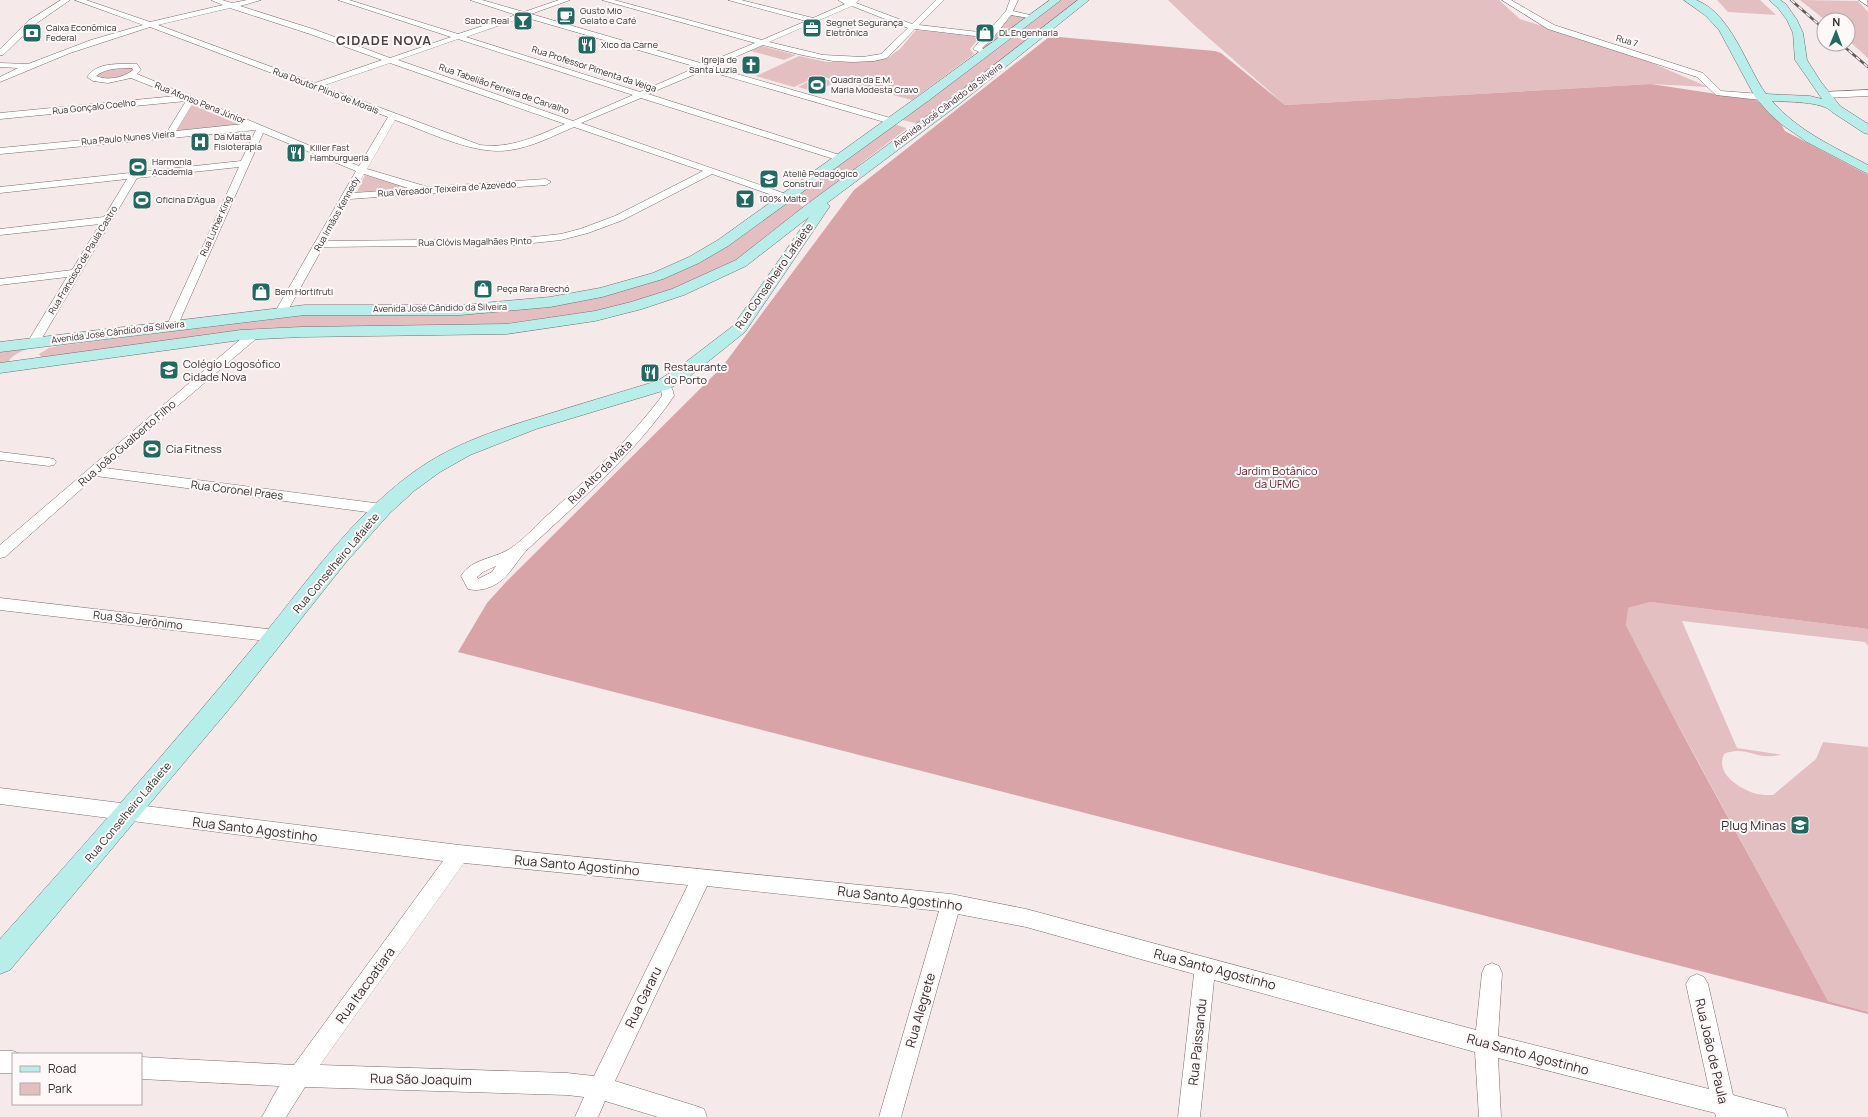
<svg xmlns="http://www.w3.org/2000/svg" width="1868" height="1117" font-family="Manrope,sans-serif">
	<rect width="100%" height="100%" fill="#f6e9ea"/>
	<g fill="#e3bfc1">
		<polygon points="1059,0 1080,0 919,124 898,119"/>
		<polygon points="1168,0 1499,0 1520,19 1631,54 1708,87 1651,84 1285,105 1195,26"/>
		<polygon points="1717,0 1760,0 1776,15 1728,12"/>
		<polygon points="1800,0 1858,1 1868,12 1868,58 1848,40 1848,20 1825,20"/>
		<polygon points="1010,15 1030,17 983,50 981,49 995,36 995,33"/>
		<polygon points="916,30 980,37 970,49 974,54 912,100 820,76 816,77 794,87 756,76 799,56 827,62 844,62 868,61 889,57 900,49"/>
		<polygon points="762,46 796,55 784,60 751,51"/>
		<path d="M131,67l4,3c-13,9 -25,10 -41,7l2,-4 10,-4z"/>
		<polygon points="817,77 835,82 816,92 798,87"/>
		<polygon points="191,104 240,125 176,132"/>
		<polygon points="894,124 906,128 906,129 860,164 842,183 810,202 791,196"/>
		<polygon points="365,175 411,189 357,192"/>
		<polygon points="786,203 798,204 805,208 737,261 688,284 652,296 591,313 500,326 320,328 45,358 41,357 39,354 49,348 58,346 168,332 202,325 295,312 468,312 663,277"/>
		<path d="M39,345c-11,4 -25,7 -31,17l-8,1v-13z"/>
		<path d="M1650,602l218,27v17l-3,-4 -183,-21 55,127 46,7c-6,0 -13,2 -19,1 -14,-2 -25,-9 -40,-2 -9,20 16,35 33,40 5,1 11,1 16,1l43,-36 7,-17 45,5v265l-40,-11 -170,-313 -32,-63 1,-17z"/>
	</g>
	<path fill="#d8a4a8" d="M1049,37h10l156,14 6,2 64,52 366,-21 105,16 20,16 9,15 83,44v454l-218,-27 -22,6 -2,17c64,127 135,251 202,376l40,11v2l-1410,-362 29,-49 19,-21 216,-215 132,-177z"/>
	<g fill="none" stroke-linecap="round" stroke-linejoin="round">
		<defs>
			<g id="street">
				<polygon points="61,0 70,0 34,25 3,55 0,55 0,49 28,21"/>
				<path d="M75,0h11l64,22 73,-17 -12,-5h11l10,3 15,-3h14l-21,6 76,24 74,28 61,-21 -113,-37h11l109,34 58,-19 -46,-15h12l42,12 35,-12h11l-39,14 173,50 51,-21 -153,-43h12l148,40 44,-19 -78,-21h13l72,18 32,-14 -7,-4h21l-3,3 56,21 24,-24h8l-25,25 68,8 19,-22 4,-11h8l-5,11 25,6 -4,2 -23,-4 -18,23 -11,10 5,4 -4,2 -10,-5 10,-12 -68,-8 -28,29 -13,3 -21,1 -20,-1 -31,-6 -39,-10 -51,22 182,52 1,2 -4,3 -186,-54 -57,24 195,62 2,2 -5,3 -199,-63 -60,25 208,72 2,2 -2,2h-6l-71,-25 -89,46 -35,13 -27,7 -46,5 -192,2 -36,65 -6,3 -6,-3 81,-141 -93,-38 -86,194 -4,2 -6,-4 72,-158 -102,11 -98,165 -6,4 -6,-4 40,-66 -67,8v-6l72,-9 28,-46 -100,11v-6l104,-12 23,-38 -127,14v-6l241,-26 15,-31 -256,24v-6l167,-16 19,-31 -186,18v-6l176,-17 -45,-18 -23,5 -15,-2 -6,-4c10,-15 31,-13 47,-13h3l4,6 -4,4 222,92 29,-49 -238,-90 -80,26 -70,29v-5l18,-9 -18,-1v-4l28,1 63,-24 52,-15zM852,6l56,22 -27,26 -18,3 -40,-2 -54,-13zM230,8l80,26 72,26 -67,23 -157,-58zM524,17l173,50 -57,25 -174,-55zM458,39l175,56 -60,26 -175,-61zM390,63l175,61c-28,12 -54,25 -85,21l-158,-59zM132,68l1,2c-10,8 -26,11 -37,6 10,-8 23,-8 36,-8zM193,103l50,21 -67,7zM395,120c34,12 80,36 115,30 22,-3 43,-14 64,-23l129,44 -88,45 -35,13 -19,5 -46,5 -189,2 24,-42 196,-14 5,-3 -5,-3 -118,8 -61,-18zM364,174l47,15 -58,4z"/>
				<polygon points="1502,0 1511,0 1554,25 1703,73 1721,91 1761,94 1765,97 1761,100 1716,95 1697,77 1548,29"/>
				<polygon points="1859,0 1867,0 1868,6"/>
				<polygon points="1868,90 1868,96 1824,98 1820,95 1824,92"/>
				<polygon points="254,330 260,334 258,337 105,468 382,504 387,506 389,509 387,512 382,514 96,476 5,557 0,558 0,545 250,331"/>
				<path d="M663,381c7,2 10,8 11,15 -39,57 -94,105 -145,152 -10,9 -17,24 -27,32 -10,8 -23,12 -34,9l-7,-13c11,-18 34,-17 50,-28 14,-9 26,-24 39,-35 39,-36 80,-74 112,-117l-1,-6 -4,-5 2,-3zM496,566l-4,6 -14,7 -1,-2 6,-5z"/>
				<polygon points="0,452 49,458 54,459 56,462 54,465 49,466 0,460"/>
				<polygon points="0,598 276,630 282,632 284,636 282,640 276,642 0,610"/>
				<path d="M0,788l459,57 492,49 75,15 450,121 6,-57 3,-7 7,-3 7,3 3,7 -4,63 211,53 -23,-105 4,-7 7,-3 7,3 4,7 25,111 52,14 3,8h-72l-1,-4 -217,-55 3,59h-22l-4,-65 -261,-72 -14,137h-22l16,-143 -168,-47 -68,-13 -57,203h-22l60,-206 -232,-25 -92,195 81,25 8,3 3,8h-49l-53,-16 -7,16h-23l9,-20 -17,-2 -262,-8 -19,30h-24l17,-31 -138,-7v-22l153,8 149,-204 -443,-57zM464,863l224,22 -94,191 -27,-3 -247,-8z"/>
				<polygon points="0,1051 13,1051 20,1054 13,1054 13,1073 0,1073"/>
			</g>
			<g id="secondary">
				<polygon points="1050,0 1061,0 928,101 728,246 699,263 663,279 602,297 550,307 460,315 305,315 0,352 0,342 305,305 460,305 550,297 600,288 653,273 689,257 718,240 920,95"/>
				<path d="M1078,0h11l-131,105 -131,98 3,3 -85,126 -55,44 -21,13 -133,40 -66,26 -30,17 -26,19 -24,22 -43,48 -112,141 -225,268 -10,4v-35c85,-95 170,-191 251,-289 55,-65 103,-140 176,-187 35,-22 75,-35 115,-47 38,-12 76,-23 115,-35l21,-13 55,-42 76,-109 -63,49 -62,29 -42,14 -47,12 -88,13 -206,3 -60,3 -241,33v-10l241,-33 60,-3 206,-3 88,-13 36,-9 41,-13 64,-29 70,-55 144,-106z"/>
				<path d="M1684,0c4,0 9,0 12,0 35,13 50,66 70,94l44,2 12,3 -27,-39 -2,-27 -6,-13 -9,-12 -9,-8h11l6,4 11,16 6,13 4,27 14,22 19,24 28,18v10l-4,-1 -32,-21c-9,-11 -46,-10 -60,-11 26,30 62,46 96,64v9l-61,-32 -26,-18 -12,-11 -14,-16 -36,-67 -13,-14z"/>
			</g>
		</defs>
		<use href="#street" stroke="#786c6d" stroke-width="1"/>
		<use href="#secondary" stroke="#786c6d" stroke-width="1"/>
		<use href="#street" fill="#fff" fill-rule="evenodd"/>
		<use href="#secondary" fill="#b7eee9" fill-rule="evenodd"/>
		<defs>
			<g id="rail">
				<polyline points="1791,0 1824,29"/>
				<polyline points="1841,44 1868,67"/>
			</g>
		</defs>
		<use href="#rail" stroke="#615a5b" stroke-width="2.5"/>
		<use href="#rail" stroke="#fef8f9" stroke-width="1.5" stroke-dasharray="5" stroke-linecap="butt"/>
	</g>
	<defs>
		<symbol id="cafe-square" viewBox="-11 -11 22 22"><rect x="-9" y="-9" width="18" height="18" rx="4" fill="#216a62" stroke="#fef8f9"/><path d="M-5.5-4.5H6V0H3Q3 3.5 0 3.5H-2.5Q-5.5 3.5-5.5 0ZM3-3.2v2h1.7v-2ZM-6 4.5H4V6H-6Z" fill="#fff"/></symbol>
		<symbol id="bar-square" viewBox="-11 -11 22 22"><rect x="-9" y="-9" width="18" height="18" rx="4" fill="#216a62" stroke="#fef8f9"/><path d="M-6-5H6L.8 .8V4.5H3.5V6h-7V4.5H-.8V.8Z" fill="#fff"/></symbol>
		<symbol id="office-square" viewBox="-11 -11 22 22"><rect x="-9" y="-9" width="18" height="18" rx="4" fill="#216a62" stroke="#fef8f9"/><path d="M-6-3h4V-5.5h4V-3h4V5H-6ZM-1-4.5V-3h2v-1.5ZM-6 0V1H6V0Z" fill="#fff"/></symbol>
		<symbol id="bank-square" viewBox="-11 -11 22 22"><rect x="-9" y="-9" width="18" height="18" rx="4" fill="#216a62" stroke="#fef8f9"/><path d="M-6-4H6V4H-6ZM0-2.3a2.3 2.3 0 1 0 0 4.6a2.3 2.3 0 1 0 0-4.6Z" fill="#fff"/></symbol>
		<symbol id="shop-square" viewBox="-11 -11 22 22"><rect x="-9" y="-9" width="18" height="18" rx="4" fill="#216a62" stroke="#fef8f9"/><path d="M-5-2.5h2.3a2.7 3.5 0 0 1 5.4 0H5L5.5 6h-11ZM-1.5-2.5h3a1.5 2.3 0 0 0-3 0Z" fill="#fff"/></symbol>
		<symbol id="restaurant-square" viewBox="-11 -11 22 22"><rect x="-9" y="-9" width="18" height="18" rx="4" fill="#216a62" stroke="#fef8f9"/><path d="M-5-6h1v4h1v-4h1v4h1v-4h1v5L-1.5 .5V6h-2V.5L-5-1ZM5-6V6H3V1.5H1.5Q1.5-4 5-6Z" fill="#fff"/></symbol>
		<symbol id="church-square" viewBox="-11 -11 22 22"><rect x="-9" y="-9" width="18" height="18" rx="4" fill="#216a62" stroke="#fef8f9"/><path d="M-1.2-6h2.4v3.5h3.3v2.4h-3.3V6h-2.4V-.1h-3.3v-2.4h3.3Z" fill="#fff"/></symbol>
		<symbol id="stadium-square" viewBox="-11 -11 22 22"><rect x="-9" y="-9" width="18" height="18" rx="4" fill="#216a62" stroke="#fef8f9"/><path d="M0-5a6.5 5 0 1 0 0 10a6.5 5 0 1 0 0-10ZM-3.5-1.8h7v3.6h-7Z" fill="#fff"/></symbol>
		<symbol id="hospital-square" viewBox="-11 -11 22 22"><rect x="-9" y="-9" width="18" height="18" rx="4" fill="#216a62" stroke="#fef8f9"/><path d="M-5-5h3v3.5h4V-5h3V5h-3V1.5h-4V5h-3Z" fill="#fff"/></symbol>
		<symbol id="school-square" viewBox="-11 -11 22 22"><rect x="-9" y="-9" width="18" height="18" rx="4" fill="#216a62" stroke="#fef8f9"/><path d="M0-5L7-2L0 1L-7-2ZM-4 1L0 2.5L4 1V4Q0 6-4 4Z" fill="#fff"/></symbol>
		<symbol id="university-square" viewBox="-11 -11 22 22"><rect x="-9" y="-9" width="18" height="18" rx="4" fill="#216a62" stroke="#fef8f9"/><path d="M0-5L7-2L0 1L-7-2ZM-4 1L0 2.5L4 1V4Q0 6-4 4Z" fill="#fff"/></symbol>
	</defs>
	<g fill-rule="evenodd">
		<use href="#cafe-square" x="555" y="5" width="22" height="22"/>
		<use href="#bar-square" x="512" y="10" width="22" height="22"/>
		<use href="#office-square" x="801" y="17" width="22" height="22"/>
		<use href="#bank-square" x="21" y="22" width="22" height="22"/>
		<use href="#shop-square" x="974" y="22" width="22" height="22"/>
		<use href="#restaurant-square" x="576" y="34" width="22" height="22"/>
		<use href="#church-square" x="740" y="54" width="22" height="22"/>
		<use href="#stadium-square" x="806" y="74" width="22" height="22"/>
		<use href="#hospital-square" x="189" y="131" width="22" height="22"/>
		<use href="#restaurant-square" x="285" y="142" width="22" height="22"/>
		<use href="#stadium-square" x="127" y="156" width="22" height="22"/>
		<use href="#school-square" x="758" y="168" width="22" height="22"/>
		<use href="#bar-square" x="734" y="188" width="22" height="22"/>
		<use href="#stadium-square" x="131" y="189" width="22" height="22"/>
		<use href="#shop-square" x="472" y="278" width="22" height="22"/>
		<use href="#shop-square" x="250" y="281" width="22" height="22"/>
		<use href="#school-square" x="158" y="359" width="22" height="22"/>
		<use href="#restaurant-square" x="639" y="362" width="22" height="22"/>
		<use href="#stadium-square" x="141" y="438" width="22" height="22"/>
		<use href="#university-square" x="1789" y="814" width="22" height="22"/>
	</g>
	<g text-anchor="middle" stroke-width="4" stroke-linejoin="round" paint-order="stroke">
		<g font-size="9" fill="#353031" stroke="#fef8f9" text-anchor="start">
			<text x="580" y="14">Gusto Mio<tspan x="580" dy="10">Gelato e Café</tspan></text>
			<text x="509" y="24" text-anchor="end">Sabor Real</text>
			<text x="826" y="26">Segnet Segurança<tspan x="826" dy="10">Eletrônica</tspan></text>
			<text x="46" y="31">Caixa Econômica<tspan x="46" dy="10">Federal</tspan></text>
			<text x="999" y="36">DL Engenharia</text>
			<text x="601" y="48">Xico da Carne</text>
			<text x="737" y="63" text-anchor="end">Igreja de<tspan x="737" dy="10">Santa Luzia</tspan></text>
			<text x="831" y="83">Quadra da E.M.<tspan x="831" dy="10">Maria Modesta Cravo</tspan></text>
			<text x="214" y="140">Da Matta<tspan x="214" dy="10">Fisioterapia</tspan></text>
			<text x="310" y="151">Killer Fast<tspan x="310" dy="10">Hamburgueria</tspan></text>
			<text x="152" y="165">Harmonia<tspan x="152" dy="10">Academia</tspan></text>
			<text x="783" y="177">Ateliê Pedagógico<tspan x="783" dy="10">Construir</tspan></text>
			<text x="759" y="202">100% Malte</text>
			<text x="156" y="203">Oficina D'Água</text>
			<text x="497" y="292">Peça Rara Brechó</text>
			<text x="275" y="295">Bem Hortifruti</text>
		</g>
		<g font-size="9" fill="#353031" stroke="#fef8f9">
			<text transform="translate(1627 41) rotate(16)" y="3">Rua 7</text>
			<text transform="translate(594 69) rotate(18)" y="3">Rua Professor Pimenta da Veiga</text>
			<text transform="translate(504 89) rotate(19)" y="3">Rua Tabelião Ferreira de Carvalho</text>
			<text transform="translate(326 91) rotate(21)" y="3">Rua Doutor Plínio de Morais</text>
			<text transform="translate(200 103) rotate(22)" y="3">Rua Afonso Pena Júnior</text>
			<text transform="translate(948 105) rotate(-37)" y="3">Avenida José Cândido da Silveira</text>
			<text transform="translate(94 107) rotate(-6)" y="3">Rua Gonçalo Coelho</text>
			<text transform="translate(128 138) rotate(-5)" y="3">Rua Paulo Nunes Vieira</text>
			<text transform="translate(447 189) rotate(-4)" y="3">Rua Vereador Teixeira de Azevedo</text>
			<text transform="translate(337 214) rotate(-61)" y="3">Rua Irmãos Kennedy</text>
			<text transform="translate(216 226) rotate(-66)" y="3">Rua Luther King</text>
			<text transform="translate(475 242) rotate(-1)" y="3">Rua Clóvis Magalhães Pinto</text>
			<text transform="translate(83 260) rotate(-59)" y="3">Rua Francisco de Paula Castro</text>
			<text transform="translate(440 308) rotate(-1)" y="3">Avenida José Cândido da Silveira</text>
			<text transform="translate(118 332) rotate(-7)" y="3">Avenida José Cândido da Silveira</text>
		</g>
		<g font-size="11" fill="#353031" stroke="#fef8f9">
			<text transform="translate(774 276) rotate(-55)" y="4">Rua Conselheiro Lafaiete</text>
			<text transform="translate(127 443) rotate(-41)" y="4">Rua João Gualberto Filho</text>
			<text transform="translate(600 472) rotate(-45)" y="4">Rua Alto da Mata</text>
			<text transform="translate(237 490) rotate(7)" y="4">Rua Coronel Praes</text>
			<text transform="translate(336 563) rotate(-50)" y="4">Rua Conselheiro Lafaiete</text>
			<text transform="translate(138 620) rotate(7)" y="4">Rua São Jerônimo</text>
			<text transform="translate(128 812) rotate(-50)" y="4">Rua Conselheiro Lafaiete</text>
		</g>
		<g font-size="11" fill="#353031" stroke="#fef8f9" text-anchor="start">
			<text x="183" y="368">Colégio Logosófico<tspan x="183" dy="13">Cidade Nova</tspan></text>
			<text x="664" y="371">Restaurante<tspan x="664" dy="13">do Porto</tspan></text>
			<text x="166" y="453">Cia Fitness</text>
		</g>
		<g font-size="11" fill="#5c1d28" stroke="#fef8f9">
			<text x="1277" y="475">Jardim Botânico<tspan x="1277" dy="13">da UFMG</tspan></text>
		</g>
		<g font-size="13" font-weight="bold" letter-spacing="1" fill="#4d4243" stroke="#fef8f9">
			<text x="384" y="45">CIDADE NOVA</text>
		</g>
		<g font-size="13" fill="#353031" stroke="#fef8f9" text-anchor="end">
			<text x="1786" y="830">Plug Minas</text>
		</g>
		<g font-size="13" fill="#353031" stroke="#fef8f9">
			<text transform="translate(255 829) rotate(7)" y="5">Rua Santo Agostinho</text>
			<text transform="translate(577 865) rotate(5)" y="5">Rua Santo Agostinho</text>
			<text transform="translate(900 898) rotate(7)" y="5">Rua Santo Agostinho</text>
			<text transform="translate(1215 969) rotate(15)" y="5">Rua Santo Agostinho</text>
			<text transform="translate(365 985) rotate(-54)" y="5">Rua Itacoatiara</text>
			<text transform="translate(643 997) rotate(-64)" y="5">Rua Gararu</text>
			<text transform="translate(920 1010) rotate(-74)" y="5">Rua Alegrete</text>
			<text transform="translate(1197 1042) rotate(-84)" y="5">Rua Paissandu</text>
			<text transform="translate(1712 1051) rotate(77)" y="5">Rua João de Paula</text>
			<text transform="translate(1528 1054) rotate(15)" y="5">Rua Santo Agostinho</text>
			<text transform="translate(421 1079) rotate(1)" y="5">Rua São Joaquim</text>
		</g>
	</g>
	<rect x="12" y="1053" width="130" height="52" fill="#fef8f9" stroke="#aea8a9"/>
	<rect x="20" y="1066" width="20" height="6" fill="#b7eee9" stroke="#aea8a9"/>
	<text x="48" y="1073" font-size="12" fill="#353031">Road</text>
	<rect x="20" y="1083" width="20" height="12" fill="#e3bfc1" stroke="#aea8a9"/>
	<text x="48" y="1093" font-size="12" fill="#353031">Park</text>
	<g transform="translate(1836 32) rotate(1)"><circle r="19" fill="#fef8f9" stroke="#aea8a9"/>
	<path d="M0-3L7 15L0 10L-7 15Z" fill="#216a62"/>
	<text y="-6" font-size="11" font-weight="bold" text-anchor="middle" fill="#353031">N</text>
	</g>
</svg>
